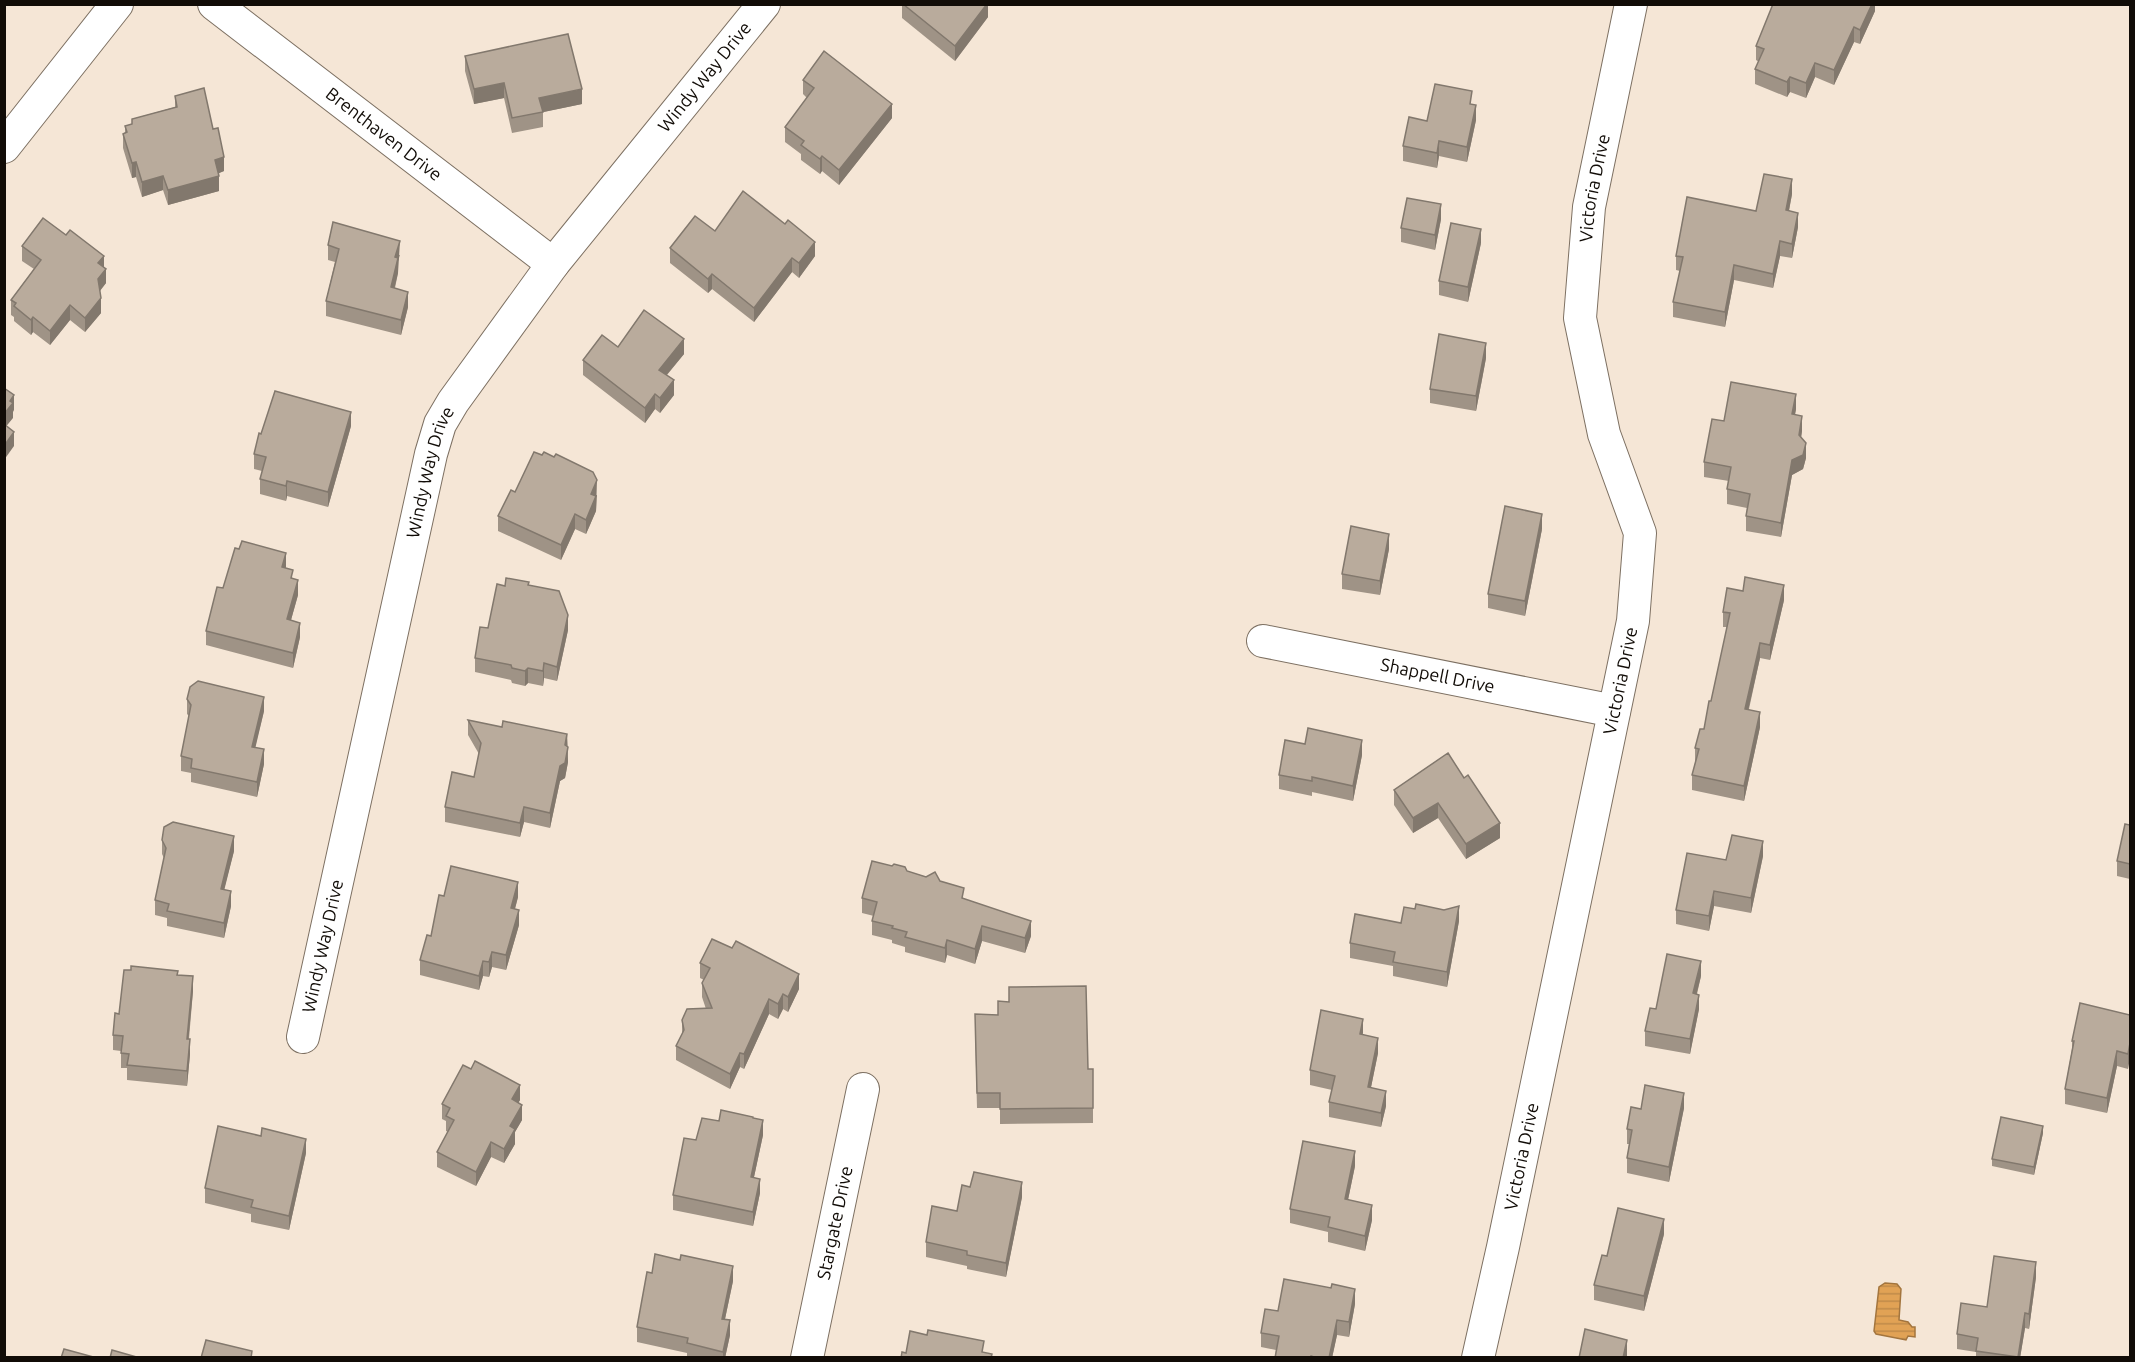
<svg xmlns="http://www.w3.org/2000/svg" width="2135" height="1362" font-family="Ubuntu,sans-serif">
	<defs>
		<pattern id="water-rules" width="6" height="5" patternUnits="userSpaceOnUse" patternTransform="scale(1.5)"><rect width="6" height="5" fill="#e1a255"/><path d="M0 2.5h6" fill="none" stroke="#c08a49"/></pattern>
	</defs>
	<rect width="100%" height="100%" fill="#f5e6d6"/>
	<polygon fill="url(#water-rules)" stroke="#a3753e" stroke-width="1.5" points="1885,1283 1897,1284 1901,1289 1899,1320 1908,1322 1912,1327 1915,1327 1915,1337 1908,1336 1906,1340 1876,1334 1874,1331 1879,1287"/>
	<g fill="none" stroke-linecap="round" stroke-linejoin="round">
		<defs>
			<g id="street">
				<path id="s1" d="M214,4l339,260"/>
				<polyline points="4,147 117,4"/>
				<path id="s2" d="M1263,641l351,70"/>
				<path id="s3" d="M303,1037l128,-583 9,-30 13,-22 100,-138 211,-260"/>
				<path id="s4" d="M807,1358l56,-269"/>
				<path id="s5" d="M1478,1358l25,-111 130,-626 7,-88 -36,-99 -24,-116 9,-111 42,-203"/>
			</g>
		</defs>
		<use href="#street" stroke="#7d7062" stroke-width="34"/>
		<use href="#street" stroke="#fff" stroke-width="32"/>
	</g>
	<g fill="#9f9386">
		<polygon points="902,4 988,4 988,17 955,61 902,18"/>
		<polygon points="1875,4 1875,11 1860,44 1854,42 1834,85 1815,77 1806,98 1790,92 1787,97 1755,84 1755,69 1759,62 1756,60 1756,46"/>
		<polygon points="465,56 582,104 543,112 543,127 512,133 504,98 474,104 465,71"/>
		<polygon points="803,80 892,118 839,185 822,171 820,174 801,160 801,154 785,142 785,127 807,98 803,94"/>
		<polygon points="175,96 213,129 224,171 218,173 219,191 168,205 163,190 142,197 136,177 132,178 123,148 123,134 125,133 125,126 132,124 132,119 175,107"/>
		<polygon points="1472,104 1476,120 1467,162 1439,156 1437,168 1403,161 1403,146 1427,121"/>
		<polygon points="1792,194 1789,211 1798,227 1792,258 1780,256 1773,288 1734,280 1725,327 1673,317 1673,302 1680,271 1676,270 1676,256 1756,211"/>
		<polygon points="1441,219 1435,250 1401,242 1401,228"/>
		<polygon points="715,231 815,256 799,278 792,272 754,322 712,289 708,293 670,263 670,248"/>
		<polygon points="1481,243 1468,302 1439,295 1439,281"/>
		<polygon points="328,245 400,255 398,261 398,273 395,288 408,307 401,335 326,316 326,301 335,262 328,260"/>
		<polygon points="22,246 104,267 106,283 100,291 101,313 85,332 70,320 50,345 33,332 31,335 14,321 14,317 11,315 11,300 34,269 22,261"/>
		<polygon points="618,347 684,354 667,375 674,395 660,413 655,409 645,423 583,375 583,360"/>
		<polygon points="1486,358 1476,411 1430,403 1430,389"/>
		<polygon points="1796,409 1795,415 1802,431 1801,438 1806,458 1803,469 1792,475 1781,537 1746,531 1746,516 1747,508 1727,504 1727,489 1729,481 1704,477 1704,462 1724,421"/>
		<polygon points="351,426 328,507 287,496 286,501 260,494 260,479 262,471 254,469 254,454 261,434"/>
		<polygon points="515,492 597,495 596,511 586,534 575,529 561,560 498,531 498,516"/>
		<polygon points="1542,529 1525,616 1488,608 1488,594"/>
		<polygon points="1389,549 1380,595 1342,589 1342,574"/>
		<polygon points="286,568 293,579 298,595 291,620 300,637 293,668 206,645 206,631 223,588"/>
		<polygon points="529,585 568,630 557,681 544,678 543,686 528,683 525,686 512,683 511,680 475,672 475,658 488,628 505,586"/>
		<polygon points="1784,600 1770,660 1760,658 1749,709 1760,727 1744,801 1692,790 1692,775 1695,763 1695,748 1704,729 1711,701 1727,627 1723,627 1723,612"/>
		<polygon points="187,699 264,711 255,747 264,764 257,797 191,782 191,773 181,771 181,756 189,716 187,714"/>
		<polygon points="468,720 502,727 567,734 568,762 565,778 560,781 550,828 524,822 520,837 445,822 445,807 474,777 479,754 468,735"/>
		<polygon points="1448,753 1500,838 1466,859 1438,818 1413,833 1394,805 1394,790"/>
		<polygon points="1362,755 1353,801 1312,792 1312,796 1279,789 1279,775"/>
		<polygon points="2130,825 2130,879 2117,876 2117,861"/>
		<polygon points="162,840 234,851 224,889 231,906 224,938 167,926 167,918 155,915 155,900 164,858 162,854"/>
		<polygon points="1763,856 1751,913 1714,906 1709,931 1676,924 1676,910 1726,860"/>
		<polygon points="907,871 940,881 964,899 1031,936 1025,953 982,941 975,964 947,955 945,963 905,952 905,947 892,943 892,940 872,935 872,921 874,916 862,913 862,898"/>
		<polygon points="444,896 518,897 515,909 519,925 506,970 492,967 489,977 483,976 479,990 420,975 420,960 431,936"/>
		<polygon points="1415,909 1459,921 1447,987 1393,976 1393,966 1350,958 1350,943 1401,923"/>
		<polygon points="700,963 799,989 788,1012 783,1009 778,1019 769,1014 744,1069 740,1067 730,1089 676,1060 676,1046 682,1034 682,1020 706,1009 702,997 702,983 704,980 700,978"/>
		<polygon points="178,975 193,991 189,1039 190,1054 187,1086 127,1080 127,1068 121,1068 121,1051 113,1050 113,1035 119,1014"/>
		<polygon points="1701,976 1697,994 1699,1009 1690,1054 1645,1046 1645,1031 1656,1009"/>
		<polygon points="2130,1015 2128,1069 2117,1066 2107,1113 2065,1104 2065,1089 2072,1049 2072,1041"/>
		<polygon points="975,1029 1088,1069 1093,1069 1093,1123 1000,1124 1000,1108 977,1108"/>
		<polygon points="1363,1034 1378,1053 1371,1087 1386,1106 1381,1127 1329,1117 1329,1102 1332,1090 1310,1085 1310,1070"/>
		<polygon points="520,1100 518,1103 522,1120 515,1132 515,1144 504,1163 491,1157 476,1186 437,1167 437,1152 448,1132 446,1131 446,1121 442,1119 442,1104"/>
		<polygon points="1684,1108 1669,1182 1627,1173 1627,1158 1629,1144 1627,1144 1627,1129 1641,1109"/>
		<polygon points="753,1118 763,1135 754,1177 760,1193 753,1226 673,1210 673,1195 696,1140 719,1121"/>
		<polygon points="2043,1133 2034,1175 1992,1166 1992,1159"/>
		<polygon points="306,1153 289,1230 251,1222 251,1214 205,1203 205,1188"/>
		<polygon points="1355,1166 1348,1200 1372,1220 1365,1251 1328,1242 1328,1232 1290,1223 1290,1209"/>
		<polygon points="1022,1197 1006,1277 967,1269 967,1266 926,1257 926,1242 957,1211"/>
		<polygon points="1664,1234 1644,1311 1594,1300 1594,1285 1607,1256"/>
		<polygon points="2036,1277 2029,1329 2025,1328 2020,1358 1976,1358 1976,1352 1957,1349 1957,1334 1987,1307"/>
		<polygon points="733,1281 725,1319 730,1335 725,1358 687,1358 687,1353 637,1342 637,1327"/>
		<polygon points="1355,1304 1349,1337 1337,1335 1332,1358 1275,1358 1276,1350 1261,1347 1261,1333"/>
	</g>
	<g fill="#82786d">
		<polygon points="987,4 988,4 988,17 955,61 955,46"/>
		<polygon points="1872,4 1875,4 1875,11 1860,44 1860,30"/>
		<polygon points="1854,27 1854,42 1834,85 1834,70"/>
		<polygon points="1815,63 1815,77 1806,98 1806,83"/>
		<polygon points="1790,77 1790,92 1787,97 1787,82"/>
		<polygon points="504,83 504,98 474,104 474,89"/>
		<polygon points="582,89 582,104 539,113 539,98"/>
		<polygon points="892,104 892,118 839,185 839,170"/>
		<polygon points="1476,105 1476,120 1467,162 1467,147"/>
		<polygon points="1439,141 1439,156 1437,168 1437,153"/>
		<polygon points="822,156 822,171 820,174 820,159"/>
		<polygon points="224,157 224,171 215,175 215,160"/>
		<polygon points="136,162 136,177 132,178 132,163"/>
		<polygon points="163,176 163,190 142,197 142,182"/>
		<polygon points="219,176 219,191 168,205 168,190"/>
		<polygon points="1792,179 1792,194 1786,225 1786,210"/>
		<polygon points="1441,204 1441,219 1435,250 1435,235"/>
		<polygon points="1798,213 1798,227 1792,258 1792,244"/>
		<polygon points="1481,229 1481,243 1468,302 1468,287"/>
		<polygon points="400,241 398,273 391,302 391,287 395,257"/>
		<polygon points="1780,241 1780,256 1773,288 1773,274"/>
		<polygon points="815,242 815,256 799,278 799,263"/>
		<polygon points="104,256 104,271 106,269 106,283 98,293 98,263"/>
		<polygon points="792,258 792,272 754,322 754,308"/>
		<polygon points="1734,265 1734,280 1725,327 1725,312"/>
		<polygon points="712,274 712,289 708,293 708,279"/>
		<polygon points="408,292 408,307 401,335 401,320"/>
		<polygon points="101,298 101,313 85,332 85,318"/>
		<polygon points="70,305 70,320 50,345 50,331"/>
		<polygon points="33,317 33,332 31,335 31,320"/>
		<polygon points="684,339 684,354 659,384 659,370"/>
		<polygon points="1486,343 1486,358 1476,411 1476,396"/>
		<polygon points="674,380 674,395 660,413 660,398"/>
		<polygon points="655,394 655,409 645,423 645,408"/>
		<polygon points="1796,394 1796,409 1792,429 1792,414"/>
		<polygon points="14,395 14,410 13,412 13,418 4,429 4,414 10,401"/>
		<polygon points="351,412 351,426 328,507 328,492"/>
		<polygon points="1802,416 1802,431 1799,450 1799,435"/>
		<polygon points="14,432 14,446 4,460 4,446"/>
		<polygon points="1806,443 1806,458 1803,469 1792,475 1781,537 1781,523 1792,460"/>
		<polygon points="597,480 596,511 586,534 586,520 591,494"/>
		<polygon points="287,481 287,496 286,501 286,486"/>
		<polygon points="575,514 575,529 561,560 561,545"/>
		<polygon points="1542,514 1542,529 1525,616 1525,601"/>
		<polygon points="1389,534 1389,549 1380,595 1380,581"/>
		<polygon points="286,553 286,568 282,567"/>
		<polygon points="298,580 298,595 287,634 287,619"/>
		<polygon points="1784,585 1784,600 1770,660 1770,645"/>
		<polygon points="568,615 568,630 557,681 557,667"/>
		<polygon points="300,623 300,637 293,668 293,653"/>
		<polygon points="1760,643 1760,658 1745,724 1745,709"/>
		<polygon points="544,663 544,678 543,686 543,671"/>
		<polygon points="528,668 528,683 525,686 525,671"/>
		<polygon points="264,697 264,711 252,762 252,747"/>
		<polygon points="1760,712 1760,727 1744,801 1744,786"/>
		<polygon points="567,734 568,762 565,778 560,781 550,828 550,813"/>
		<polygon points="1362,740 1362,755 1353,801 1353,786"/>
		<polygon points="264,749 264,764 257,797 257,782"/>
		<polygon points="1438,803 1438,818 1413,833 1413,818"/>
		<polygon points="524,807 524,822 520,837 520,823"/>
		<polygon points="1500,823 1500,838 1466,859 1466,844"/>
		<polygon points="234,836 234,851 221,903 221,889"/>
		<polygon points="1763,841 1763,856 1751,913 1751,898"/>
		<polygon points="518,882 518,897 511,923 511,908"/>
		<polygon points="231,891 231,906 224,938 224,923"/>
		<polygon points="1714,891 1714,906 1709,931 1709,916"/>
		<polygon points="1459,906 1459,921 1447,987 1447,972"/>
		<polygon points="519,910 519,925 506,970 506,955"/>
		<polygon points="1031,921 1031,936 1025,953 1025,938"/>
		<polygon points="982,926 982,941 975,964 975,949"/>
		<polygon points="947,940 947,955 945,963 945,948"/>
		<polygon points="492,952 492,967 489,977 489,962"/>
		<polygon points="483,961 483,976 479,990 479,976"/>
		<polygon points="1701,961 1701,976 1693,1008 1693,993"/>
		<polygon points="799,974 799,989 788,1012 788,997"/>
		<polygon points="193,976 193,991 187,1053 187,1039"/>
		<polygon points="783,994 783,1009 778,1019 778,1004"/>
		<polygon points="1699,995 1699,1009 1690,1054 1690,1039"/>
		<polygon points="769,999 769,1014 744,1069 744,1054"/>
		<polygon points="1363,1019 1363,1033 1360,1048 1360,1034"/>
		<polygon points="1378,1038 1378,1053 1368,1102 1368,1087"/>
		<polygon points="190,1039 190,1054 187,1086 187,1071"/>
		<polygon points="2130,1043 2130,1058 2128,1069 2128,1054"/>
		<polygon points="2117,1051 2117,1066 2107,1113 2107,1098"/>
		<polygon points="740,1053 740,1067 730,1089 730,1074"/>
		<polygon points="520,1085 520,1100 512,1114 512,1099"/>
		<polygon points="1386,1091 1386,1106 1381,1127 1381,1113"/>
		<polygon points="1684,1093 1684,1108 1669,1182 1669,1167"/>
		<polygon points="522,1105 522,1120 515,1132 515,1144 504,1163 504,1149 510,1126"/>
		<polygon points="763,1120 763,1135 751,1191 751,1177"/>
		<polygon points="2043,1126 2043,1133 2034,1175 2034,1167"/>
		<polygon points="306,1139 306,1153 289,1230 289,1216"/>
		<polygon points="491,1142 491,1157 476,1186 476,1172"/>
		<polygon points="1355,1151 1355,1166 1345,1214 1345,1199"/>
		<polygon points="760,1179 760,1193 753,1226 753,1212"/>
		<polygon points="1022,1182 1022,1197 1006,1277 1006,1263"/>
		<polygon points="1372,1205 1372,1220 1365,1251 1365,1236"/>
		<polygon points="1664,1219 1664,1234 1644,1311 1644,1296"/>
		<polygon points="2036,1262 2036,1277 2029,1329 2029,1314"/>
		<polygon points="733,1266 733,1281 722,1333 722,1319"/>
		<polygon points="1355,1289 1355,1304 1349,1337 1349,1322"/>
		<polygon points="2025,1313 2025,1328 2020,1358 2018,1358"/>
		<polygon points="730,1320 730,1335 725,1358 723,1358 723,1352"/>
		<polygon points="1337,1320 1337,1335 1332,1358 1329,1358"/>
		<polygon points="1627,1340 1627,1358 1623,1358"/>
	</g>
	<g fill="#b9ab9c" stroke="#82786d" stroke-width="1.5">
		<polygon points="903,4 987,4 955,46"/>
		<polygon points="1773,4 1872,4 1860,30 1854,27 1834,70 1815,63 1806,83 1790,77 1787,82 1755,69 1764,49 1756,46"/>
		<polygon points="568,34 582,89 539,98 543,112 512,118 504,83 474,89 465,56"/>
		<polygon points="824,51 892,104 839,170 822,156 820,159 801,145 804,141 785,127 814,88 803,80"/>
		<polygon points="1435,84 1472,91 1470,104 1476,105 1467,147 1439,141 1437,153 1403,146 1409,117 1427,121"/>
		<polygon points="204,88 213,129 218,128 224,157 215,160 219,176 168,190 163,176 142,182 136,162 132,163 123,134 127,132 125,126 132,124 132,119 177,107 175,96"/>
		<polygon points="1764,174 1792,179 1786,210 1798,213 1792,244 1780,241 1773,274 1734,265 1725,312 1673,302 1683,257 1676,256 1687,197 1756,211"/>
		<polygon points="743,191 785,224 788,220 815,242 799,263 792,258 754,308 712,274 708,279 670,248 695,216 715,231"/>
		<polygon points="1407,198 1441,204 1435,235 1401,228"/>
		<polygon points="43,218 66,235 70,230 104,256 98,263 106,269 98,279 101,298 85,318 70,305 50,331 33,317 31,320 14,306 16,303 11,300 41,260 22,246"/>
		<polygon points="333,222 400,241 395,257 398,258 391,287 408,292 401,320 326,301 339,249 328,245"/>
		<polygon points="1451,223 1481,229 1468,287 1439,281"/>
		<polygon points="644,310 684,339 659,370 674,380 660,398 655,394 645,408 583,360 602,335 618,347"/>
		<polygon points="1439,334 1486,343 1476,396 1430,389"/>
		<polygon points="1731,382 1796,394 1792,414 1802,416 1799,435 1806,443 1803,455 1792,460 1781,523 1746,516 1750,494 1727,489 1731,467 1704,462 1712,419 1724,421"/>
		<polygon points="4,388 14,395 10,401 13,403 4,414"/>
		<polygon points="275,391 351,412 328,492 287,481 286,486 260,479 266,457 254,454 259,433 261,434"/>
		<polygon points="4,424 14,432 4,446"/>
		<polygon points="534,452 542,455 544,452 554,457 556,454 593,472 597,480 591,494 596,496 586,520 575,514 561,545 498,516 511,490 515,492"/>
		<polygon points="1505,506 1542,514 1525,601 1488,594"/>
		<polygon points="1351,526 1389,534 1380,581 1342,574"/>
		<polygon points="242,541 286,553 282,567 293,570 291,578 298,580 287,619 300,623 293,653 206,631 217,587 223,588 235,548 239,549"/>
		<polygon points="1745,577 1784,585 1770,645 1760,643 1745,709 1760,712 1744,786 1692,775 1699,749 1695,748 1700,729 1704,729 1709,701 1711,701 1730,613 1723,612 1727,588 1743,591"/>
		<polygon points="506,578 529,582 528,585 559,591 568,615 557,667 544,663 543,671 528,668 525,671 512,668 511,665 475,658 480,627 488,628 497,584 505,586"/>
		<polygon points="198,681 264,697 252,747 264,749 257,782 191,768 192,759 181,756 191,705 187,699 190,687"/>
		<polygon points="468,720 502,727 503,721 567,734 565,745 568,747 565,763 560,766 550,813 524,807 520,823 445,807 452,772 474,777 481,743"/>
		<polygon points="1308,728 1362,740 1353,786 1312,777 1312,781 1279,775 1285,740 1305,744"/>
		<polygon points="1448,753 1464,778 1468,775 1500,823 1466,844 1438,803 1413,818 1394,790"/>
		<polygon points="173,822 234,836 221,889 231,891 224,923 167,911 169,904 155,900 166,848 162,840 164,827"/>
		<polygon points="2125,824 2130,825 2130,864 2117,861"/>
		<polygon points="1732,835 1763,841 1751,898 1714,891 1709,916 1676,910 1687,853 1726,860"/>
		<polygon points="872,861 892,866 894,864 905,867 907,871 926,877 935,872 940,881 964,888 962,898 1031,921 1025,938 982,926 975,949 947,940 945,948 905,937 907,932 892,928 893,926 872,921 877,902 862,898"/>
		<polygon points="451,866 518,882 511,908 519,910 506,955 492,952 489,962 483,961 479,976 420,960 427,935 431,936 439,895 444,896"/>
		<polygon points="1416,904 1444,910 1459,906 1447,972 1393,962 1395,952 1350,943 1355,914 1401,923 1404,907 1415,909"/>
		<polygon points="712,939 732,948 736,941 799,974 788,997 783,994 778,1004 769,999 744,1054 740,1053 730,1074 676,1046 684,1030 682,1020 687,1009 712,1008 702,983 710,968 700,963"/>
		<polygon points="1667,954 1701,961 1693,993 1699,995 1690,1039 1645,1031 1650,1008 1656,1009"/>
		<polygon points="131,966 178,971 177,975 193,976 187,1039 190,1039 187,1071 127,1065 129,1054 121,1053 123,1036 113,1035 115,1013 119,1014 124,970 131,970"/>
		<polygon points="1086,986 1088,1069 1093,1069 1093,1108 1000,1109 1000,1093 977,1093 975,1014 998,1015 998,1001 1009,1002 1009,987"/>
		<polygon points="2080,1003 2130,1015 2130,1043 2128,1054 2117,1051 2107,1098 2065,1089 2074,1041 2072,1041"/>
		<polygon points="1321,1010 1363,1019 1360,1034 1378,1038 1368,1087 1386,1091 1381,1113 1329,1102 1335,1076 1310,1070"/>
		<polygon points="475,1061 520,1085 512,1099 522,1105 510,1126 515,1129 504,1149 491,1142 476,1172 437,1152 454,1120 446,1116 450,1108 442,1104 463,1065 471,1069"/>
		<polygon points="1645,1085 1684,1093 1669,1167 1627,1158 1632,1130 1627,1129 1631,1107 1641,1109"/>
		<polygon points="721,1110 753,1117 753,1118 763,1120 751,1177 760,1179 753,1212 673,1195 684,1138 696,1140 702,1118 719,1121"/>
		<polygon points="2001,1117 2043,1126 2034,1167 1992,1159"/>
		<polygon points="218,1126 261,1136 262,1128 306,1139 289,1216 251,1207 253,1200 205,1188"/>
		<polygon points="1303,1141 1355,1151 1345,1199 1372,1205 1365,1236 1328,1227 1330,1217 1290,1209"/>
		<polygon points="974,1172 1022,1182 1006,1263 967,1255 967,1251 926,1242 932,1206 957,1211 962,1185 970,1187"/>
		<polygon points="1618,1208 1664,1219 1644,1296 1594,1285 1602,1255 1607,1256"/>
		<polygon points="655,1254 680,1260 681,1255 733,1266 722,1319 730,1320 723,1352 687,1343 688,1338 637,1327 647,1272 652,1273"/>
		<polygon points="1994,1256 2036,1262 2029,1314 2025,1313 2018,1357 1976,1351 1978,1338 1957,1334 1961,1303 1987,1307"/>
		<polygon points="1284,1279 1331,1288 1332,1284 1355,1289 1349,1322 1337,1320 1329,1358 1317,1358 1311,1356 1310,1358 1275,1358 1279,1336 1261,1333 1265,1309 1278,1311"/>
		<polygon points="1585,1329 1627,1340 1623,1358 1579,1358"/>
		<polygon points="928,1330 984,1341 982,1352 992,1354 991,1358 901,1358 902,1352 906,1353 910,1331 927,1335"/>
		<polygon points="206,1340 252,1351 251,1358 201,1358"/>
		<polygon points="64,1349 97,1358 61,1358"/>
		<polygon points="112,1350 140,1358 110,1358"/>
	</g>
	<g text-anchor="middle" stroke-width="6" stroke-linejoin="round" paint-order="stroke">
		<g font-size="18" fill="#110c07" stroke="#f5e6d6">
			<text dy="6" stroke="none"><textPath href="#s3" startOffset="1065">Windy Way Drive</textPath></text>
			<text dy="6" stroke="none"><textPath href="#s1" startOffset="214">Brenthaven Drive</textPath></text>
			<text dy="6" stroke="none"><textPath href="#s5" startOffset="1196">Victoria Drive</textPath></text>
			<text dy="6" stroke="none"><textPath href="#s3" startOffset="579">Windy Way Drive</textPath></text>
			<text dy="6" stroke="none"><textPath href="#s2" startOffset="178">Shappell Drive</textPath></text>
			<text dy="6" stroke="none"><textPath href="#s5" startOffset="692">Victoria Drive</textPath></text>
			<text dy="6" stroke="none"><textPath href="#s3" startOffset="93">Windy Way Drive</textPath></text>
			<text dy="6" stroke="none"><textPath href="#s5" startOffset="206">Victoria Drive</textPath></text>
			<text dy="6" stroke="none"><textPath href="#s4" startOffset="138">Stargate Drive</textPath></text>
		</g>
	</g>
	<rect width="2135" height="1362" fill="none" stroke="#110c07" stroke-width="12"/>
</svg>
